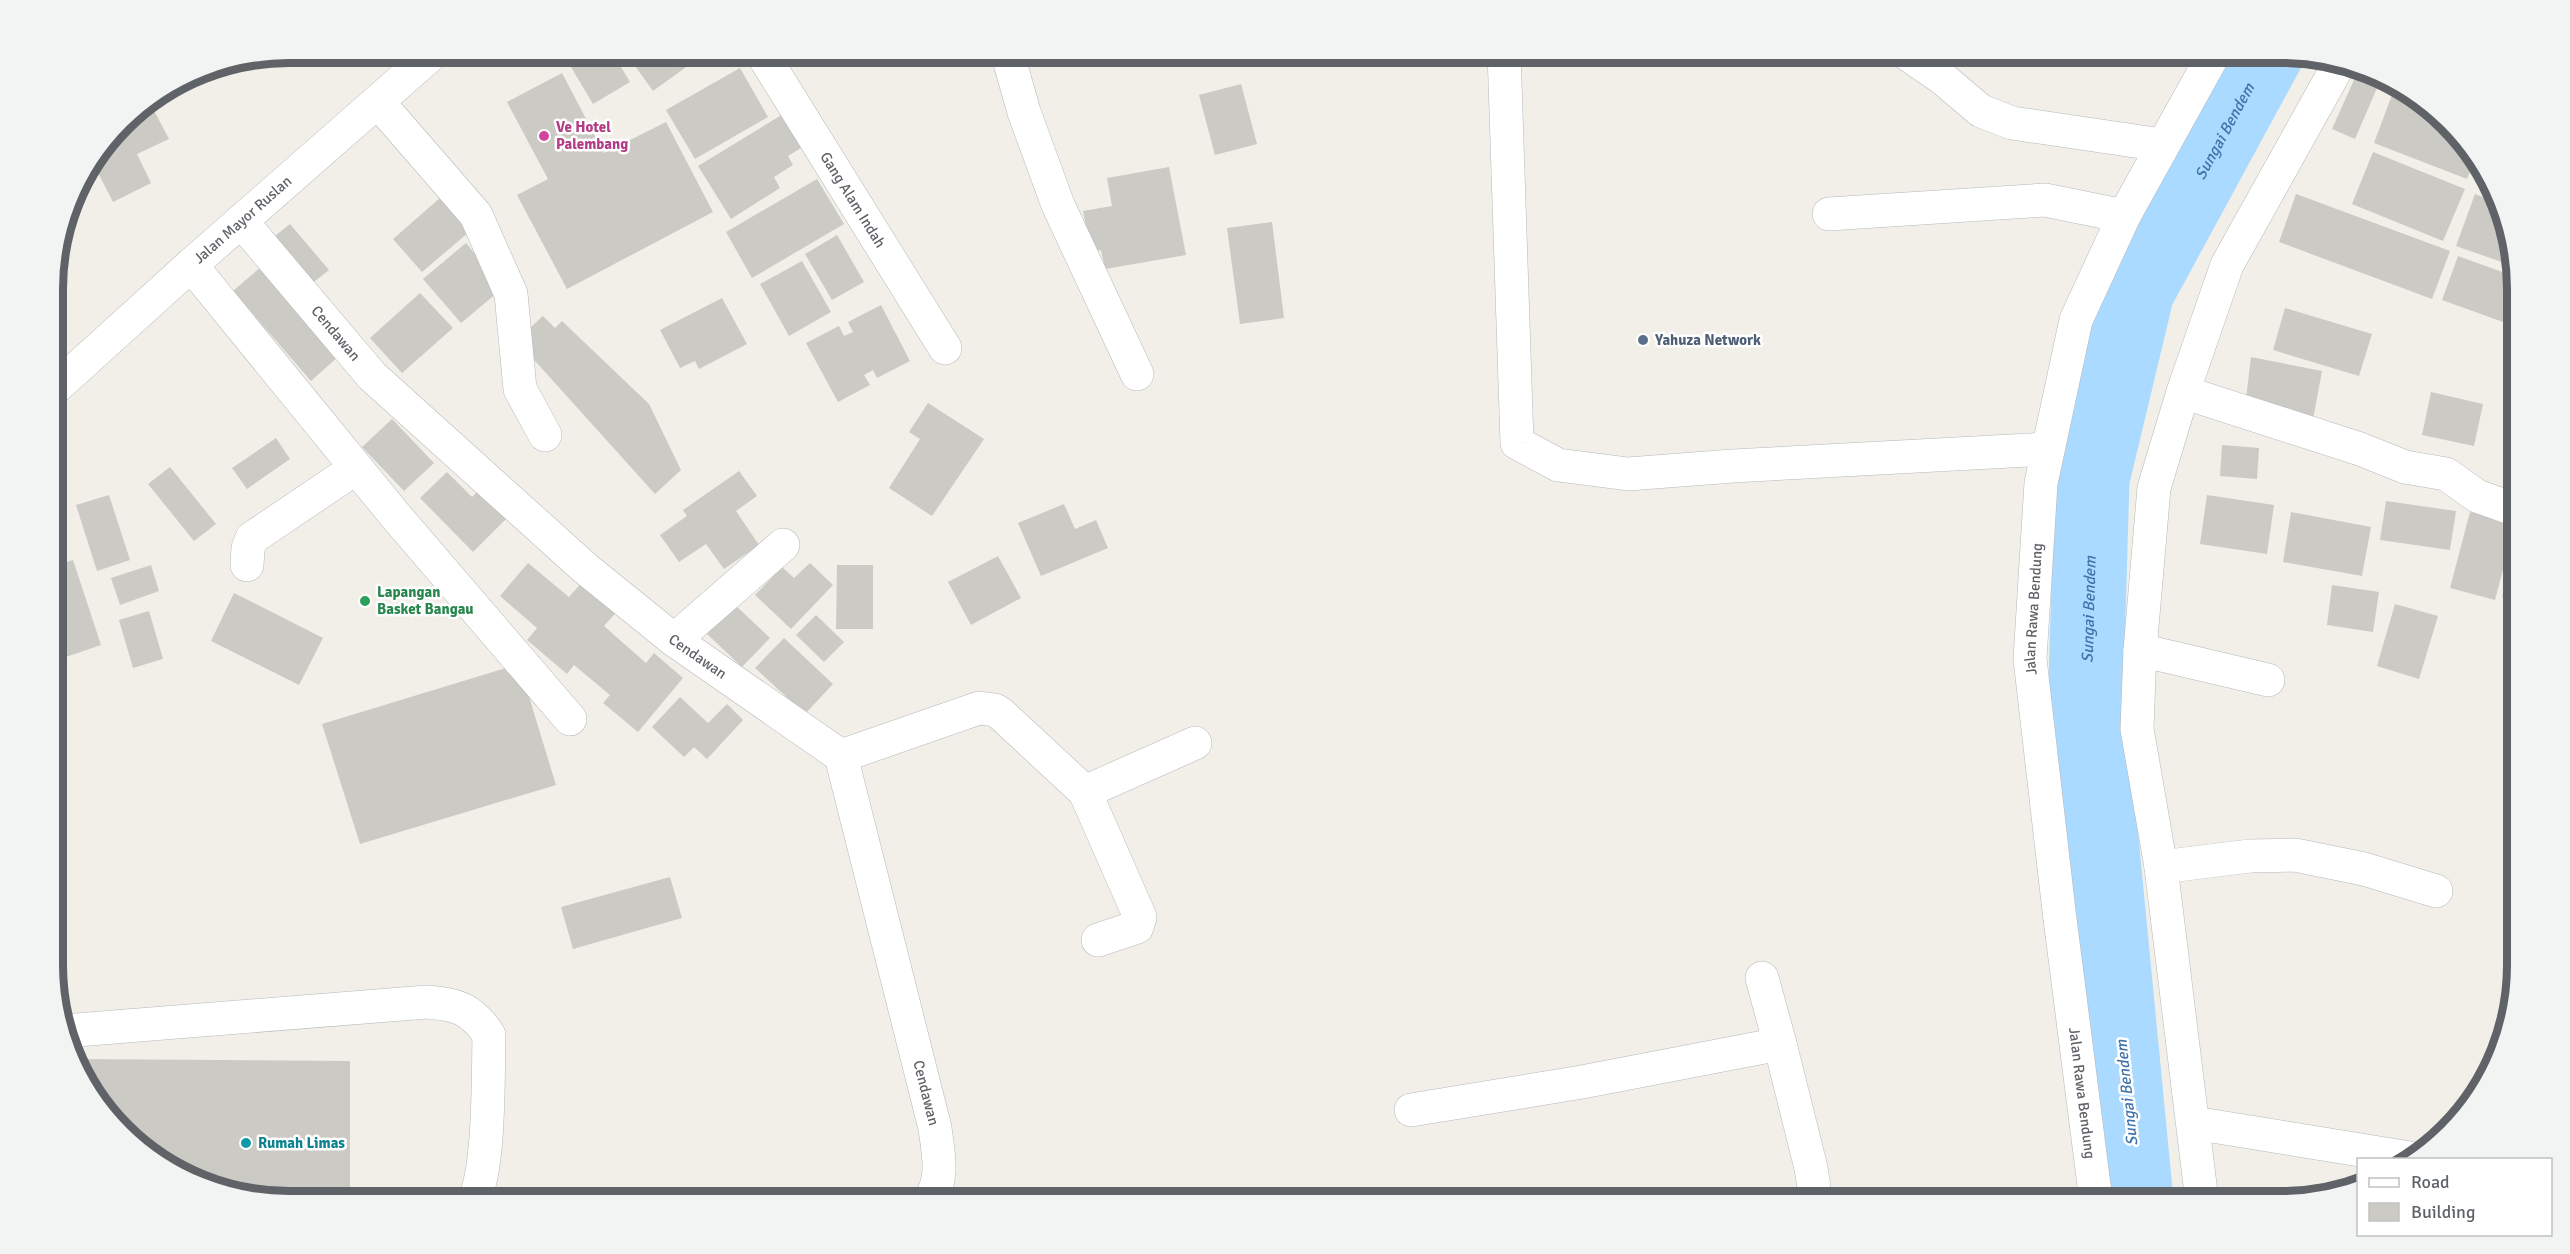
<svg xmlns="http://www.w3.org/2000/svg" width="2570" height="1254" font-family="Signika,sans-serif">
	<rect width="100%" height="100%" fill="#f1efe8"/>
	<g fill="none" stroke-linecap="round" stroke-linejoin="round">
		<path stroke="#aadaff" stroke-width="75" id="s1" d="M2136,1201l-50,-517 6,-205 45,-188 130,-239"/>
	</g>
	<g fill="#cccac5">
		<polygon points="562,52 612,52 630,82 593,104"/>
		<polygon points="625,52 696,52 700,57 653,91"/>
		<polygon points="740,68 768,117 695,159 666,110"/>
		<polygon points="2358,71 2380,81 2355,139 2332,129"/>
		<polygon points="562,73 604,153 666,122 713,212 567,289 517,195 548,179 507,102"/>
		<polygon points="1241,84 1257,144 1215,155 1199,95"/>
		<polygon points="2392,95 2422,107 2469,145 2476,157 2467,179 2374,143"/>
		<polygon points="149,101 169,139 137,154 151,183 113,202 93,163 133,111"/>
		<polygon points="788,111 809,143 788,156 793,165 774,177 780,188 731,219 698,166"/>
		<polygon points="2373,152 2465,189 2443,241 2352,204"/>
		<polygon points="1169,167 1186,255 1105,269 1101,250 1091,252 1083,211 1112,206 1107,178"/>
		<polygon points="817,179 844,224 752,278 726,232"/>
		<polygon points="2296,194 2450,251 2432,299 2279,242"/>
		<polygon points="2475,194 2501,204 2516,258 2516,267 2456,246"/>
		<polygon points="440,198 469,232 422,272 393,239"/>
		<polygon points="1272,222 1284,318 1240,324 1227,228"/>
		<polygon points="290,224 329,270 310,285 271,239"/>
		<polygon points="837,235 864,282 832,300 805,254"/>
		<polygon points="466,243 503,288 461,323 423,279"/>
		<polygon points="2458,256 2516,277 2516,287 2503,322 2442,300"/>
		<polygon points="802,261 831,312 789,336 760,284"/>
		<polygon points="262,266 340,355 311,381 233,291"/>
		<polygon points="420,293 453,328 402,373 370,338"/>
		<polygon points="722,298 747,344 699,369 695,361 680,368 660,330"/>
		<polygon points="881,305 910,361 877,378 873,370 864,375 870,385 838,402 806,343 839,326 844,336 853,332 848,322"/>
		<polygon points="2285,308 2372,334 2359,376 2273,350"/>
		<polygon points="543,316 555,328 562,321 649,404 681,470 655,494 527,352 520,337"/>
		<polygon points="2251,357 2322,371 2312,425 2245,407"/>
		<polygon points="2431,392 2483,404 2474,446 2422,435"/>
		<polygon points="928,403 984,439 932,516 889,488 920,439 909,432"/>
		<polygon points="2515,418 2516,418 2516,461 2504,458"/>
		<polygon points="392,419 434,463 404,491 362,447"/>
		<polygon points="276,438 290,459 247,489 232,468"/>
		<polygon points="2222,445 2259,448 2257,479 2220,476"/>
		<polygon points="170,467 216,524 194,541 148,484"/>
		<polygon points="739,471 757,496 736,511 759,545 724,569 706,544 679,562 660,535 687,516 683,510"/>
		<polygon points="447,472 472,497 482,487 510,515 473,552 420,498"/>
		<polygon points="109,495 130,560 97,571 76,505"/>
		<polygon points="2207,495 2274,505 2267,554 2200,544"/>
		<polygon points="2386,501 2456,511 2450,550 2380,540"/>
		<polygon points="1064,504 1075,529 1096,520 1108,548 1041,576 1018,523"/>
		<polygon points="2291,512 2371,527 2362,576 2283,562"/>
		<polygon points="2470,512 2515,524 2495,600 2450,588"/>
		<polygon points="998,556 1021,598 971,625 948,582"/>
		<polygon points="2512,559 2516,560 2516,601 2502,597"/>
		<polygon points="73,560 101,645 54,661 54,566"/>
		<polygon points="528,563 569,597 585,579 620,608 604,626 646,663 654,653 683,678 638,732 603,703 610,695 574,665 567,674 527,640 537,628 500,596"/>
		<polygon points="810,563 833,585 791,629 755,595 782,567 794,578"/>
		<polygon points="151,565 159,591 120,605 111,578"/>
		<polygon points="837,565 873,565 873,629 836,629"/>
		<polygon points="2332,585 2379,592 2373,632 2327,625"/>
		<polygon points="234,593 323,638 299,685 211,641"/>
		<polygon points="734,604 770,638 742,667 706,633"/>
		<polygon points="2395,604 2438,616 2419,679 2377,666"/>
		<polygon points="149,611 163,659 133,668 119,620"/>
		<polygon points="816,615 844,642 824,662 796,635"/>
		<polygon points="784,638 833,684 805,714 755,668"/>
		<polygon points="519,664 556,785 360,844 322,724"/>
		<polygon points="680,697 708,723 727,704 743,720 707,759 694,747 684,757 652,727"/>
		<polygon points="670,877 682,918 573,949 561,907"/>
		<polygon points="72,1059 350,1061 350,1188 243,1191 184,1177 101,1109"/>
	</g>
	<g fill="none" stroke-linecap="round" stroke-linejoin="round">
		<defs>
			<g id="minor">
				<path id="s2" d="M761,52l184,296"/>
				<polyline points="1007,52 1024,112 1058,205 1137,374"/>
				<polyline points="1504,52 1517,443 1558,465 1628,474 1733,466 2048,449"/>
				<polyline points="1904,52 1942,78 1981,111 2012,123 2162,145"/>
				<polyline points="378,102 476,215 511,294 520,389 545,435"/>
				<polyline points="1829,214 2045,200 2124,216"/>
				<path id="s3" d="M241,221l131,155 213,192 89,72 167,116 94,372c3,25 10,50 -6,73"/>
				<polyline points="191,265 394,514 570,719"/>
				<path id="s4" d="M53,390l138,-125 243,-213"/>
				<polyline points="2183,392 2360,449 2405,467 2446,474 2477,496 2516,510"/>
				<polyline points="247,565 248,548 252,538 356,468"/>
				<polyline points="674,640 783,545"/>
				<polyline points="2140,650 2268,680"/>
				<polyline points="841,756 979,708 995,710 1001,714 1085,792 1195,743"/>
				<polyline points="1085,792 1140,917 1137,927 1098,940"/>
				<polyline points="2161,867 2250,856 2295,855 2364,869 2436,891"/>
				<polyline points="1762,978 1780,1044"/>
				<path d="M64,1031l363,-29c30,2 45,7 62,33 -1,37 1,138 -16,166"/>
				<polyline points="1411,1110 1582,1082 1780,1044 1811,1168 1816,1201"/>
				<polyline points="2194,1123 2416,1159"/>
				<path id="s5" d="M2096,1201l-37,-290 -29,-252 11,-176 35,-163 48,-104 91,-164"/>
				<polyline points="2202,1201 2161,867 2137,729 2140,650 2154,488 2183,392 2227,265 2338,66"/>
			</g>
		</defs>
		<use href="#minor" stroke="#b5b8bc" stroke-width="34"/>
		<use href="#minor" stroke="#fff" stroke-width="33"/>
	</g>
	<circle fill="#d1479c" stroke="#fff" stroke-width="2" cx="544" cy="136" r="6"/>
	<circle fill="#5c6f8a" stroke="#fff" stroke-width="2" cx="1643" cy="340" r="6"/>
	<circle fill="#2e9e5b" stroke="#fff" stroke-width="2" cx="365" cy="601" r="6"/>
	<circle fill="#0f9aa8" stroke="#fff" stroke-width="2" cx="246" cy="1143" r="6"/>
	<g text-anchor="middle" stroke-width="5" stroke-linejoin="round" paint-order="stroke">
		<g font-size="15" font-weight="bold" fill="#b23c85" stroke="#fff" text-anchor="start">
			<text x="556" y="132">Ve Hotel<tspan x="556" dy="17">Palembang</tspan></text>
		</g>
		<g font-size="15" fill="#5f6368" stroke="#fff">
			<text dy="5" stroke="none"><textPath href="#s2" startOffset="174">Gang Alam Indah</textPath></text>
			<text dy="5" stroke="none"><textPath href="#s4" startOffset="255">Jalan Mayor Ruslan</textPath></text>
			<text dy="5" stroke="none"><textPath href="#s3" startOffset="147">Cendawan</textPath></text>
			<text dy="5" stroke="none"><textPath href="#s5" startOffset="596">Jalan Rawa Bendung</textPath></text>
			<text dy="5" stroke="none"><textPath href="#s3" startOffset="633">Cendawan</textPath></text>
			<text transform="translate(2082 1093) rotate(83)" y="5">Jalan Rawa Bendung</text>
			<text dy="5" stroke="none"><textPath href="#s3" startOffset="1155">Cendawan</textPath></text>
		</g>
		<g font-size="15" font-weight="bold" fill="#4e5e75" stroke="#fff" text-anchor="start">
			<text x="1655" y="345">Yahuza Network</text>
		</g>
		<g font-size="15" font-weight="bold" fill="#27864d" stroke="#fff" text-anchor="start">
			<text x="377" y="597">Lapangan<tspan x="377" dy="17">Basket Bangau</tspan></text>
		</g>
		<g font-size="15" font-weight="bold" fill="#0d838f" stroke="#fff" text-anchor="start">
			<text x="258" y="1148">Rumah Limas</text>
		</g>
		<g font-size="16" font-style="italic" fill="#4174aa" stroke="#fff">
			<text dy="6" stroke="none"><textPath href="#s1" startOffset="1100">Sungai Bendem</textPath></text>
			<text dy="6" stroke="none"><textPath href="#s1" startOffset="594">Sungai Bendem</textPath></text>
			<text transform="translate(2126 1093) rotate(-96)" y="6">Sungai Bendem</text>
		</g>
	</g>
	<path d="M0 0H2570V1254H0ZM289 63H2281A226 226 0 0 1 2507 289V965A226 226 0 0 1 2281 1191H289A226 226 0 0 1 63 965V289A226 226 0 0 1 289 63Z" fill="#f2f3f3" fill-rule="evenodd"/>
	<path fill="none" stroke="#5f6368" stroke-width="8" d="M289 63H2281A226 226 0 0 1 2507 289V965A226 226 0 0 1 2281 1191H289A226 226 0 0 1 63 965V289A226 226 0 0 1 289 63Z"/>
	<rect x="2357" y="1158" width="195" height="78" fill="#ffffff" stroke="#bfc1c3" stroke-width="1.5"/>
	<rect x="2369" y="1178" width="30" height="9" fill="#ffffff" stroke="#bfc1c3" stroke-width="1.5"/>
	<text x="2411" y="1188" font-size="18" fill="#5f6368">Road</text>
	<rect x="2369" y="1203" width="30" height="18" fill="#cccac5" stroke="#bfc1c3" stroke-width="1.5"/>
	<text x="2411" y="1218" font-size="18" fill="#5f6368">Building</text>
</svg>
